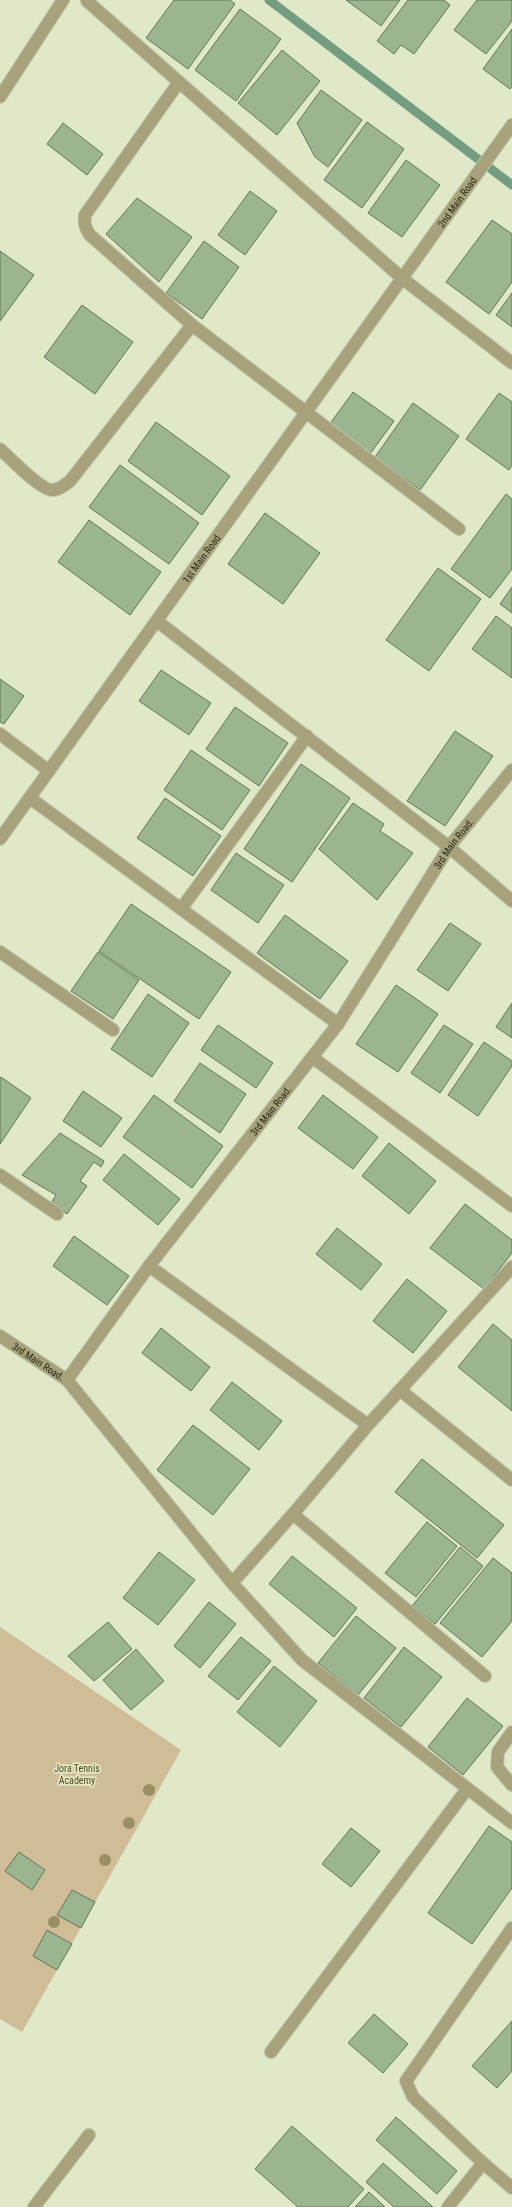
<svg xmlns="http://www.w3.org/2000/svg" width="512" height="2207" font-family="'Roboto Condensed',sans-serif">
	<rect width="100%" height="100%" fill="#dfe8c7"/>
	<polygon fill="#d0bc97" points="0,1627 181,1750 22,2032 0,2019"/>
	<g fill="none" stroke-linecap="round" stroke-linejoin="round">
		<polyline stroke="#739c81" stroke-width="9" points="269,0 512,185"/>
	</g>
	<g fill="#9ab590" stroke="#62765b">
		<polygon points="174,0 230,0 235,4 188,69 146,38"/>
		<polygon points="346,0 400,0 381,26"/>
		<polygon points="408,0 444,0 450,5 414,54 401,45 394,54 377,41"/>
		<polygon points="477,0 512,0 512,21 486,54 454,30"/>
		<polygon points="240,9 281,39 236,101 195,70"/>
		<polygon points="512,29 512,87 510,89 483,69"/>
		<polygon points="282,50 320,81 277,135 238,103"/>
		<polygon points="321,90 362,120 328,167 315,157 297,123"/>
		<polygon points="367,122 404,149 362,208 324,180"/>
		<polygon points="63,123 103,154 87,175 47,144"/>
		<polygon points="406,160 440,185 402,237 368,213"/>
		<polygon points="250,191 277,211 245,255 218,235"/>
		<polygon points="137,198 192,237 159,282 106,234"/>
		<polygon points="492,220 512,234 512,282 489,314 446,282"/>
		<polygon points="204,241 239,267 202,319 166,293"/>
		<polygon points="0,251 34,275 0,321"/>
		<polygon points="512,293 512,327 496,315"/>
		<polygon points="82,305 133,342 95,394 44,357"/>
		<polygon points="353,392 394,421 370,454 329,425"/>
		<polygon points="499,393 512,402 512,465 509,470 466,439"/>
		<polygon points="413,403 459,436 420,490 375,457"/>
		<polygon points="156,422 230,476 202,515 128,461"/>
		<polygon points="120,465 199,523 169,564 89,507"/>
		<polygon points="506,494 512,499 512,569 490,598 451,569"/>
		<polygon points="265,513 320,553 283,604 228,564"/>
		<polygon points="89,520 161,572 130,615 58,562"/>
		<polygon points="438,568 481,599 429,671 386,640"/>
		<polygon points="512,587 512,613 500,604"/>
		<polygon points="496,616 512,628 512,678 472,649"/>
		<polygon points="161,670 211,703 189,735 139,701"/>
		<polygon points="0,679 24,696 4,724 0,722"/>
		<polygon points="235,707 288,743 259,786 206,749"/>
		<polygon points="455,731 493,756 445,826 407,801"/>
		<polygon points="191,750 250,790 222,830 164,790"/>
		<polygon points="301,764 350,798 292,882 244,849"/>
		<polygon points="165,798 221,836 193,876 137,838"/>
		<polygon points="353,803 384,824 380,831 413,853 377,900 319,849"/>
		<polygon points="236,853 284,885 258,923 211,890"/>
		<polygon points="131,904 231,972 199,1019 99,951"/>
		<polygon points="285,915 348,961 320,999 257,953"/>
		<polygon points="450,923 481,944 448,991 417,970"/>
		<polygon points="98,952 139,980 113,1019 71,991"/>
		<polygon points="396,985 438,1014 398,1072 356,1044"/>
		<polygon points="148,994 189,1023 152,1077 111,1049"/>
		<polygon points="512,1003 512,1038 496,1027"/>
		<polygon points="218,1025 273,1063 256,1088 201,1050"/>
		<polygon points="444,1025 473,1044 440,1093 411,1073"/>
		<polygon points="484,1042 512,1061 512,1066 478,1116 448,1095"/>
		<polygon points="200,1063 246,1094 220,1133 174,1101"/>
		<polygon points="1,1077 31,1098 0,1144 0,1079"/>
		<polygon points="83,1091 122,1118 101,1147 63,1121"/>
		<polygon points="154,1095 223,1146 192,1188 123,1137"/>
		<polygon points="323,1095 378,1137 353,1169 298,1128"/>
		<polygon points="60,1133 104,1161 101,1167 94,1162 80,1181 87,1186 67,1214 51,1203 56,1195 22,1175"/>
		<polygon points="389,1143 436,1181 409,1214 362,1176"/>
		<polygon points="124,1154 180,1199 158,1225 103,1180"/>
		<polygon points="465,1204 512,1240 512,1253 484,1289 430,1248"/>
		<polygon points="337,1228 382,1264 361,1290 316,1254"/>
		<polygon points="74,1236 129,1276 107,1305 53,1266"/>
		<polygon points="407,1279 447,1311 413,1353 373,1321"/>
		<polygon points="493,1324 512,1340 512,1411 458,1367"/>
		<polygon points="161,1328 210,1367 191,1391 142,1353"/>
		<polygon points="232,1382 282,1421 259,1450 210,1410"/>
		<polygon points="193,1425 250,1469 213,1515 157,1470"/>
		<polygon points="422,1459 504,1525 477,1558 395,1492"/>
		<polygon points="427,1522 457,1546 416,1597 385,1573"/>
		<polygon points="460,1547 483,1566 435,1624 412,1606"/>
		<polygon points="159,1552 195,1580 158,1625 123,1598"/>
		<polygon points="292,1556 357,1608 334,1637 269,1584"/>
		<polygon points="493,1558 512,1573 512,1621 482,1657 440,1623"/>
		<polygon points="209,1602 236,1624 200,1668 174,1646"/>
		<polygon points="356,1616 396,1648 358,1695 318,1663"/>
		<polygon points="108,1622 132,1649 94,1681 68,1656"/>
		<polygon points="241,1637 271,1661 238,1700 208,1676"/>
		<polygon points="404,1647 442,1677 401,1727 364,1698"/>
		<polygon points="136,1649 164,1681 131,1710 103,1680"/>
		<polygon points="274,1666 317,1701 280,1747 237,1712"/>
		<polygon points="467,1698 503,1726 463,1775 428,1747"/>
		<polygon points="489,1826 512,1842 512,1888 472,1944 428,1913"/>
		<polygon points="351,1828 380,1851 351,1887 322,1864"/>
		<polygon points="19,1852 45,1870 32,1890 5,1871"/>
		<polygon points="72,1890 95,1902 81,1928 57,1915"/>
		<polygon points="47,1930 72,1944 57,1970 33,1956"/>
		<polygon points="374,2014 408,2044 383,2073 348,2043"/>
		<polygon points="512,2021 512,2071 497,2088 472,2066"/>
		<polygon points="396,2117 457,2171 437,2194 376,2140"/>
		<polygon points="292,2126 364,2189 348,2207 298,2207 255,2169"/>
		<polygon points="383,2163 433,2207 394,2207 366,2182"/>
		<polygon points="369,2192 385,2207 355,2207"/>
	</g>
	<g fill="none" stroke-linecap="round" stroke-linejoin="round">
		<defs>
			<polyline id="lane" points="0,97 63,0"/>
			<g id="street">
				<polyline points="87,1 403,279 512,363"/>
				<path d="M179,82l-94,133c-1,8 0,13 5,20l102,90"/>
				<path d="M0,449c10,9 42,43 54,41 6,-1 11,-5 16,-9l122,-156 267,204"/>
				<polyline points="157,621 449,847 512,901"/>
				<polyline points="0,734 49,771"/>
				<polyline points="30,798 338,1024"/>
				<path id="s1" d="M0,839l512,-714"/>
				<polyline points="181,909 307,736"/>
				<polyline points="0,952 113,1030"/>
				<polyline points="312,1057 512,1206"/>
				<polyline points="0,1175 57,1214"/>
				<polyline points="149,1266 368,1425"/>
				<path id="s2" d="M0,1336l67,44 82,-114 189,-242 111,-177 63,-77"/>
				<polyline points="67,1380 232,1583 302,1660 512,1823"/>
				<polyline points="400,1390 512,1480"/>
				<polyline points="293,1514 485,1676"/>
				<polyline points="232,1583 293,1514 368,1425 512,1267"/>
				<polyline points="512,1732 498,1752 497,1767 512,1785"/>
				<polyline points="271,2052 467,1789"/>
				<polyline points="483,2163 512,2188"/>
				<polyline points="34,2207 89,2135"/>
				<polyline points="448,2207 483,2163 413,2097 406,2081 512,1928"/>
			</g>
		</defs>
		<use href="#lane" stroke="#bdc5a8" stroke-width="14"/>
		<use href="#street" stroke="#bdc5a8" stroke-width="14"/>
		<use href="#lane" stroke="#a7a27b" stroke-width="12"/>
		<use href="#street" stroke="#a7a27b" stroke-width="12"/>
	</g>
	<g fill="#988f65">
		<circle cx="149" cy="1790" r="6"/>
		<circle cx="129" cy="1823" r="6"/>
		<circle cx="105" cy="1860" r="6"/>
		<circle cx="54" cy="1922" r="6"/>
	</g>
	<g text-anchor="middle" stroke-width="3.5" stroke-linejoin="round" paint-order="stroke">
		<g font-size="10" fill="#23271a" stroke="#dfe8c7">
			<text dy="4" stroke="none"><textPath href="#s1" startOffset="784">2nd Main Road</textPath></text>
			<text dy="4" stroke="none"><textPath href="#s1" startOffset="345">1st Main Road</textPath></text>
			<text dy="4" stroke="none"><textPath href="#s2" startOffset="742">3rd Main Road.</textPath></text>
			<text dy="4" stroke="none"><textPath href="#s2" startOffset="418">3rd Main Road.</textPath></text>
			<text dy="4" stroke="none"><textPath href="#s2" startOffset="46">3rd Main Road.</textPath></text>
		</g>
		<g font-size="10" fill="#5d4614" stroke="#dfe8c7">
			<text x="77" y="1772">Jora Tennis<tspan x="77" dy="12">Academy</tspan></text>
		</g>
	</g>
</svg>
